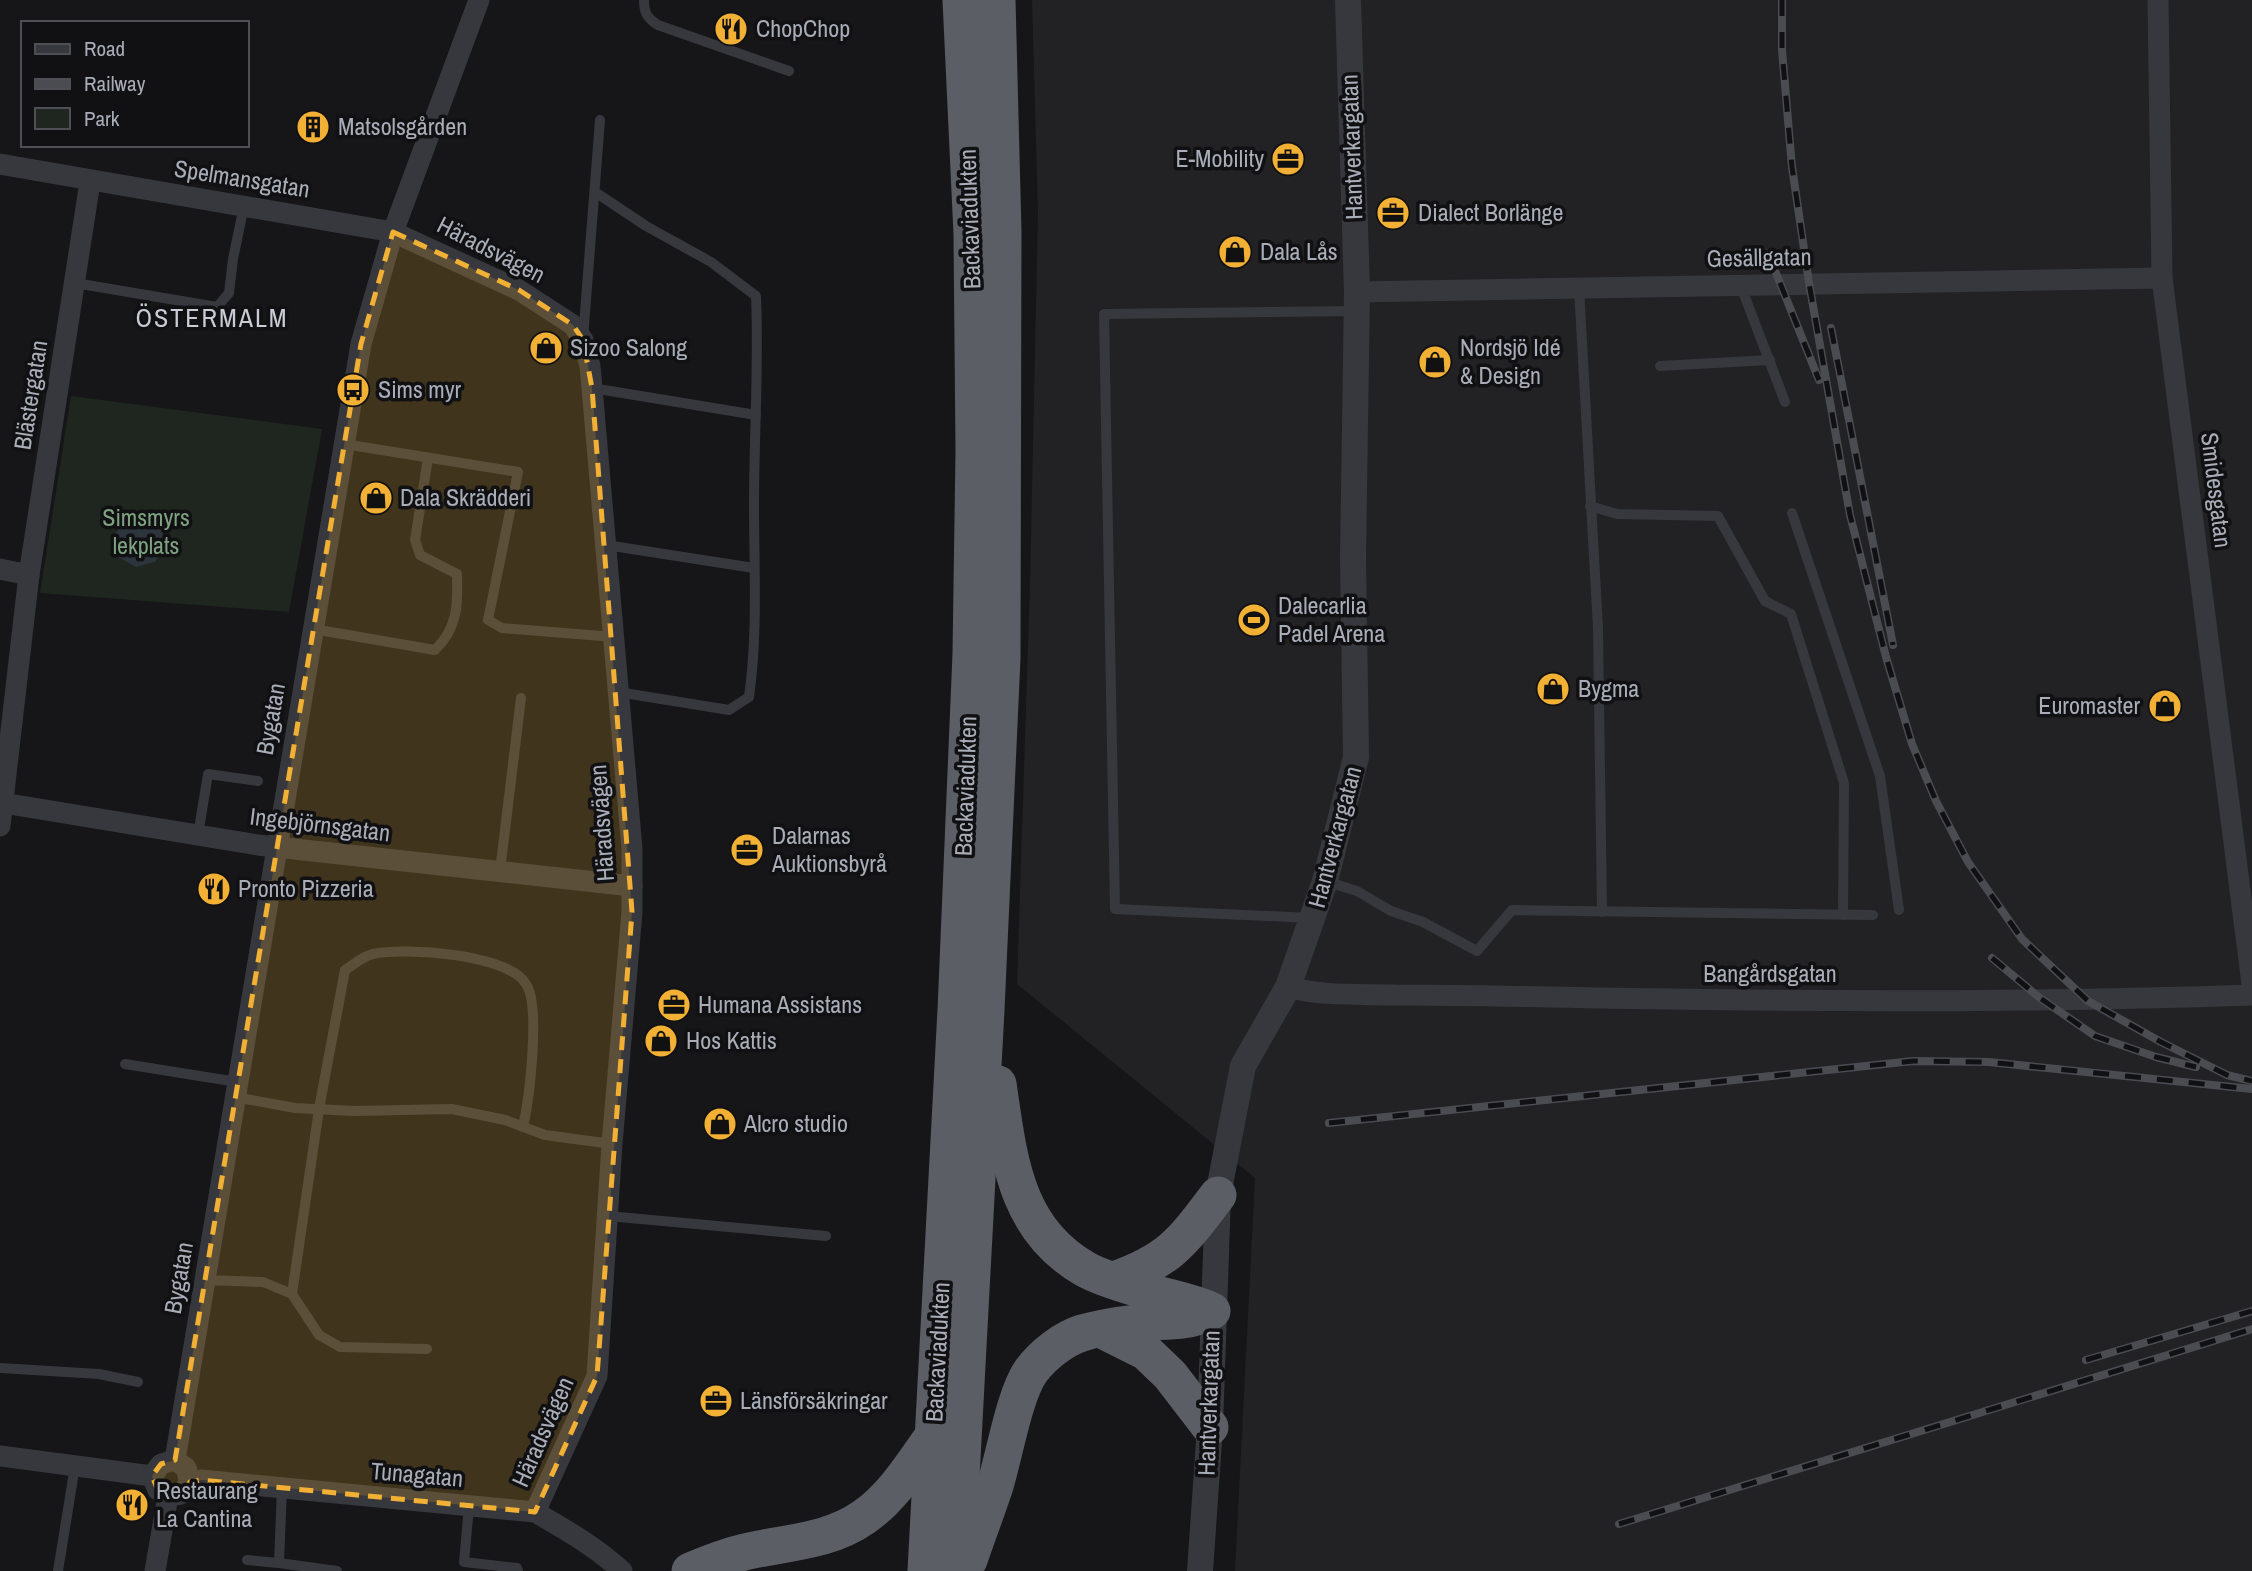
<svg xmlns="http://www.w3.org/2000/svg" width="2252" height="1571" font-family="'Archivo Narrow',sans-serif">
	<rect width="100%" height="100%" fill="#161618"/>
	<polygon fill="#222225" points="1032,0 2252,0 2252,1571 1235,1571 1255,1178 1017,984 1030,584 1038,213"/>
	<polygon fill="#1e261f" points="71,396 322,429 289,612 40,593"/>
	<path fill="#2c353c" d="M133,515c24,3 29,9 33,32l-11,15 -19,5 -18,-10 -5,-16 5,-13z"/>
	<g fill="none" stroke-linecap="round" stroke-linejoin="round">
		<g stroke="#37383d" stroke-width="10">
			<path d="M644,0c0,13 3,18 14,25l131,46"/>
			<path d="M595,192l51,34 65,36 45,34c3,69 -2,139 -2,209 0,64 4,128 -5,192l-20,13 -111,-18"/>
			<polyline points="75,283 217,307 229,293 233,259 244,206"/>
			<polyline points="1740,284 1785,402"/>
			<polyline points="1579,288 1598,628 1602,912"/>
			<polyline points="583,338 600,120"/>
			<polyline points="1660,366 1770,360"/>
			<polyline points="592,388 756,415"/>
			<polyline points="344,444 518,472 488,620 502,628 614,637"/>
			<polyline points="1590,506 1617,514 1718,516 1765,601 1791,614 1844,783 1843,915"/>
			<polyline points="1792,513 1880,776 1899,910"/>
			<polyline points="606,545 754,568"/>
			<path d="M313,629l122,21c23,-22 23,-46 22,-76l-37,-19 -5,-15 13,-82"/>
			<polyline points="198,835 208,774 258,781"/>
			<polyline points="500,871 521,698"/>
			<polyline points="1325,881 1357,891 1391,911 1423,922 1477,951 1512,910 1873,915"/>
			<polyline points="1311,918 1115,909 1104,314 1355,311"/>
			<polyline points="125,1064 237,1082"/>
			<polyline points="235,1097 295,1108 355,1111 452,1109 505,1120 545,1135 612,1144"/>
			<polyline points="608,1216 826,1236"/>
			<polyline points="205,1280 263,1282 292,1294 319,1335 340,1347 427,1349"/>
			<path d="M292,1294l27,-185 26,-139c8,-5 18,-14 28,-16 32,-7 135,0 153,30 15,22 3,116 -3,143"/>
			<polyline points="0,1368 99,1374 138,1382"/>
			<polyline points="282,1488 279,1563 337,1571"/>
			<polyline points="469,1506 464,1562 517,1568 518,1571"/>
			<polyline points="247,1560 279,1563"/>
			<polyline points="58,1571 75,1466"/>
		</g>
		<g stroke="#37383d" stroke-width="21">
			<polyline points="2158,0 2162,278 2252,984"/>
			<polyline points="0,164 393,232 519,290 573,325 583,340 590,366 592,388 632,849 632,912 612,1144 597,1376 535,1512"/>
			<polyline points="1357,292 2162,278"/>
			<polyline points="0,569 29,575"/>
			<polyline points="3,803 258,845 632,886"/>
			<polyline points="0,826 29,575 90,182"/>
			<path d="M1288,987c33,9 71,7 106,8 53,0 106,1 159,2 233,5 466,6 699,-2"/>
			<polyline points="0,1456 152,1476"/>
			<polyline points="175,1460 361,344 393,232 479,0"/>
			<polygon points="175,1460 186,1468 190,1482 181,1494 168,1496 158,1490 152,1476 161,1464"/>
			<path d="M190,1482l11,-2 334,32c31,18 61,35 87,59"/>
			<polyline points="155,1571 168,1496"/>
		</g>
		<polyline stroke="#37383d" stroke-width="26" points="1200,1571 1210,1427 1218,1195 1243,1066 1288,987 1325,881 1356,757 1353,557 1357,292 1348,0"/>
		<g stroke="#5b5e65" stroke-width="37">
			<path d="M998,1084c11,73 16,144 87,185 18,10 41,16 61,22 22,7 45,10 66,20"/>
			<path d="M1114,1280c57,-20 69,-39 104,-85"/>
			<polyline points="1100,1329 1146,1352 1170,1375 1210,1427"/>
			<path d="M969,1560c8,-24 17,-47 25,-71 10,-31 20,-94 37,-118 12,-16 32,-32 51,-38 17,-5 36,-8 53,-10 26,-3 51,1 74,-11"/>
			<path d="M690,1571c17,-7 34,-14 51,-18 42,-11 86,-10 123,-36 29,-20 49,-53 69,-81"/>
			<polyline points="926,1571 956,1010 971,654 974,451 972,234 961,0"/>
			<polyline points="956,1571 986,1010 1002,658 1003,232 997,0"/>
		</g>
		<defs>
			<g id="rail">
				<polyline points="1782,0 1782,50 1792,167 1809,283 1850,515 1886,657 1912,744 1936,801 1968,862 2022,939 2088,1001 2161,1042 2227,1075 2252,1081"/>
				<polyline points="1768,253 1819,380"/>
				<polyline points="1831,328 1893,645"/>
				<polyline points="1992,958 2040,998 2095,1036 2156,1057 2196,1067"/>
				<polyline points="1329,1123 1913,1061 1989,1062 2252,1089"/>
				<polyline points="2086,1360 2252,1311"/>
				<polyline points="1619,1524 2252,1329"/>
			</g>
		</defs>
		<use href="#rail" stroke="#4a4c52" stroke-width="8"/>
		<use href="#rail" stroke="#111113" stroke-width="5" stroke-dasharray="16" stroke-linecap="butt"/>
	</g>
	<path fill="#f2b134" fill-opacity="0.2" stroke="#f2b134" stroke-width="5" stroke-dasharray="14 9" stroke-linejoin="round" d="M393,232l126,58 54,35 10,15 9,48 40,524 -35,464 -62,136 -334,-32 -11,2 -9,12 -13,2 -10,-6 -6,-14 9,-12 14,-4 186,-1116z"/>
	<defs>
		<symbol id="restaurant-disc" viewBox="-11 -11 22 22"><circle r="9.5" fill="#f2b134" stroke="#111113"/><path d="M-5-6h1v4h1v-4h1v4h1v-4h1v5L-1.5 .5V6h-2V.5L-5-1ZM5-6V6H3V1.5H1.5Q1.5-4 5-6Z" fill="#111"/></symbol>
		<symbol id="building-disc" viewBox="-11 -11 22 22"><circle r="9.5" fill="#f2b134" stroke="#111113"/><path d="M-4-6H4V6H1V3H-1V6H-4ZM-2.5-4.3h1.7v1.8h-1.7ZM.8-4.3h1.7v1.8H.8ZM-2.5-1h1.7V.8h-1.7ZM.8-1h1.7V.8H.8Z" fill="#111"/></symbol>
		<symbol id="office-disc" viewBox="-11 -11 22 22"><circle r="9.5" fill="#f2b134" stroke="#111113"/><path d="M-6-3h4V-5.5h4V-3h4V5H-6ZM-1-4.5V-3h2v-1.5ZM-6 0V1H6V0Z" fill="#111"/></symbol>
		<symbol id="shop-disc" viewBox="-11 -11 22 22"><circle r="9.5" fill="#f2b134" stroke="#111113"/><path d="M-5-2.5h2.3a2.7 3.5 0 0 1 5.4 0H5L5.5 6h-11ZM-1.5-2.5h3a1.5 2.3 0 0 0-3 0Z" fill="#111"/></symbol>
		<symbol id="bus-disc" viewBox="-11 -11 22 22"><circle r="9.5" fill="#f2b134" stroke="#111113"/><path d="M-5-6H5V4H4V6H2V4H-2V6H-4V4H-5ZM-3.5-4V0h7V-4ZM-3.5 1.2v1.5H-2V1.2ZM2 1.2v1.5H3.5V1.2Z" fill="#111"/></symbol>
		<symbol id="stadium-disc" viewBox="-11 -11 22 22"><circle r="9.5" fill="#f2b134" stroke="#111113"/><path d="M0-5a6.5 5 0 1 0 0 10a6.5 5 0 1 0 0-10ZM-3.5-1.8h7v3.6h-7Z" fill="#111"/></symbol>
	</defs>
	<g fill-rule="evenodd">
		<use href="#restaurant-disc" x="712" y="10" width="38" height="38"/>
		<use href="#building-disc" x="294" y="108" width="38" height="38"/>
		<use href="#office-disc" x="1269" y="140" width="38" height="38"/>
		<use href="#office-disc" x="1374" y="194" width="38" height="38"/>
		<use href="#shop-disc" x="1216" y="233" width="38" height="38"/>
		<use href="#shop-disc" x="527" y="329" width="38" height="38"/>
		<use href="#shop-disc" x="1416" y="343" width="38" height="38"/>
		<use href="#bus-disc" x="334" y="371" width="38" height="38"/>
		<use href="#shop-disc" x="357" y="479" width="38" height="38"/>
		<use href="#stadium-disc" x="1235" y="601" width="38" height="38"/>
		<use href="#shop-disc" x="1534" y="670" width="38" height="38"/>
		<use href="#shop-disc" x="2146" y="687" width="38" height="38"/>
		<use href="#office-disc" x="728" y="831" width="38" height="38"/>
		<use href="#restaurant-disc" x="195" y="870" width="38" height="38"/>
		<use href="#office-disc" x="655" y="986" width="38" height="38"/>
		<use href="#shop-disc" x="642" y="1022" width="38" height="38"/>
		<use href="#shop-disc" x="701" y="1105" width="38" height="38"/>
		<use href="#office-disc" x="697" y="1382" width="38" height="38"/>
		<use href="#restaurant-disc" x="113" y="1486" width="38" height="38"/>
	</g>
	<g text-anchor="middle" stroke-width="7" stroke-linejoin="round" paint-order="stroke">
		<g font-size="24" fill="#a8adb8" stroke="#111113" text-anchor="start">
			<text x="756" y="37">ChopChop</text>
			<text x="338" y="135">Matsolsgården</text>
			<text x="1264" y="167" text-anchor="end">E-Mobility</text>
			<text x="1418" y="221">Dialect Borlänge</text>
			<text x="1260" y="260">Dala Lås</text>
			<text x="570" y="356">Sizoo Salong</text>
			<text x="1460" y="356">Nordsjö Idé<tspan x="1460" dy="28">&amp; Design</tspan></text>
			<text x="378" y="398">Sims myr</text>
			<text x="400" y="506">Dala Skrädderi</text>
			<text x="1278" y="614">Dalecarlia<tspan x="1278" dy="28">Padel Arena</tspan></text>
			<text x="1578" y="697">Bygma</text>
			<text x="2140" y="714" text-anchor="end">Euromaster</text>
			<text x="772" y="844">Dalarnas<tspan x="772" dy="28">Auktionsbyrå</tspan></text>
			<text x="238" y="897">Pronto Pizzeria</text>
			<text x="698" y="1013">Humana Assistans</text>
			<text x="686" y="1049">Hos Kattis</text>
			<text x="744" y="1132">Alcro studio</text>
			<text x="740" y="1409">Länsförsäkringar</text>
			<text x="156" y="1499">Restaurang<tspan x="156" dy="28">La Cantina</tspan></text>
		</g>
		<g font-size="24" fill="#a8adb8" stroke="#111113">
			<text transform="translate(1352 147) rotate(-92)" y="8">Hantverkargatan</text>
			<text transform="translate(242 179) rotate(9)" y="8">Spelmansgatan</text>
			<text transform="translate(970 219) rotate(-92)" y="8">Backaviadukten</text>
			<text transform="translate(491 250) rotate(27)" y="8">Häradsvägen</text>
			<text transform="translate(1759 258) rotate(-1)" y="8">Gesällgatan</text>
			<text transform="translate(31 395) rotate(-81)" y="8">Blästergatan</text>
			<text transform="translate(2216 490) rotate(83)" y="8">Smidesgatan</text>
			<text transform="translate(271 719) rotate(-80)" y="8">Bygatan</text>
			<text transform="translate(966 786) rotate(-88)" y="8">Backaviadukten</text>
			<text transform="translate(602 823) rotate(-94)" y="8">Häradsvägen</text>
			<text transform="translate(320 825) rotate(7)" y="8">Ingebjörnsgatan</text>
			<text transform="translate(1335 837) rotate(-75)" y="8">Hantverkargatan</text>
			<text x="1770" y="982">Bangårdsgatan</text>
			<text transform="translate(179 1278) rotate(-80)" y="8">Bygatan</text>
			<text transform="translate(938 1352) rotate(-87)" y="8">Backaviadukten</text>
			<text transform="translate(1209 1403) rotate(-88)" y="8">Hantverkargatan</text>
			<text transform="translate(543 1432) rotate(-66)" y="8">Häradsvägen</text>
			<text transform="translate(417 1475) rotate(5)" y="8">Tunagatan</text>
		</g>
		<g font-size="24" fill="#7fa381" stroke="#111113">
			<text x="146" y="526">Simsmyrs<tspan x="146" dy="28">lekplats</tspan></text>
		</g>
		<g font-size="26" letter-spacing="2" fill="#c9ccd4" stroke="#111113">
			<text x="212" y="327">ÖSTERMALM</text>
		</g>
	</g>
	<rect x="21" y="21" width="228" height="126" fill="#111113" stroke="#4d4f55" stroke-width="2"/>
	<rect x="35" y="44" width="35" height="10" fill="#37383d" stroke="#4d4f55" stroke-width="2"/>
	<text x="84" y="56" font-size="21" fill="#a8adb8">Road</text>
	<rect x="35" y="79" width="35" height="10" fill="#4a4c52" stroke="#4d4f55" stroke-width="2"/>
	<text x="84" y="91" font-size="21" fill="#a8adb8">Railway</text>
	<rect x="35" y="108" width="35" height="21" fill="#1e261f" stroke="#4d4f55" stroke-width="2"/>
	<text x="84" y="126" font-size="21" fill="#a8adb8">Park</text>
</svg>
